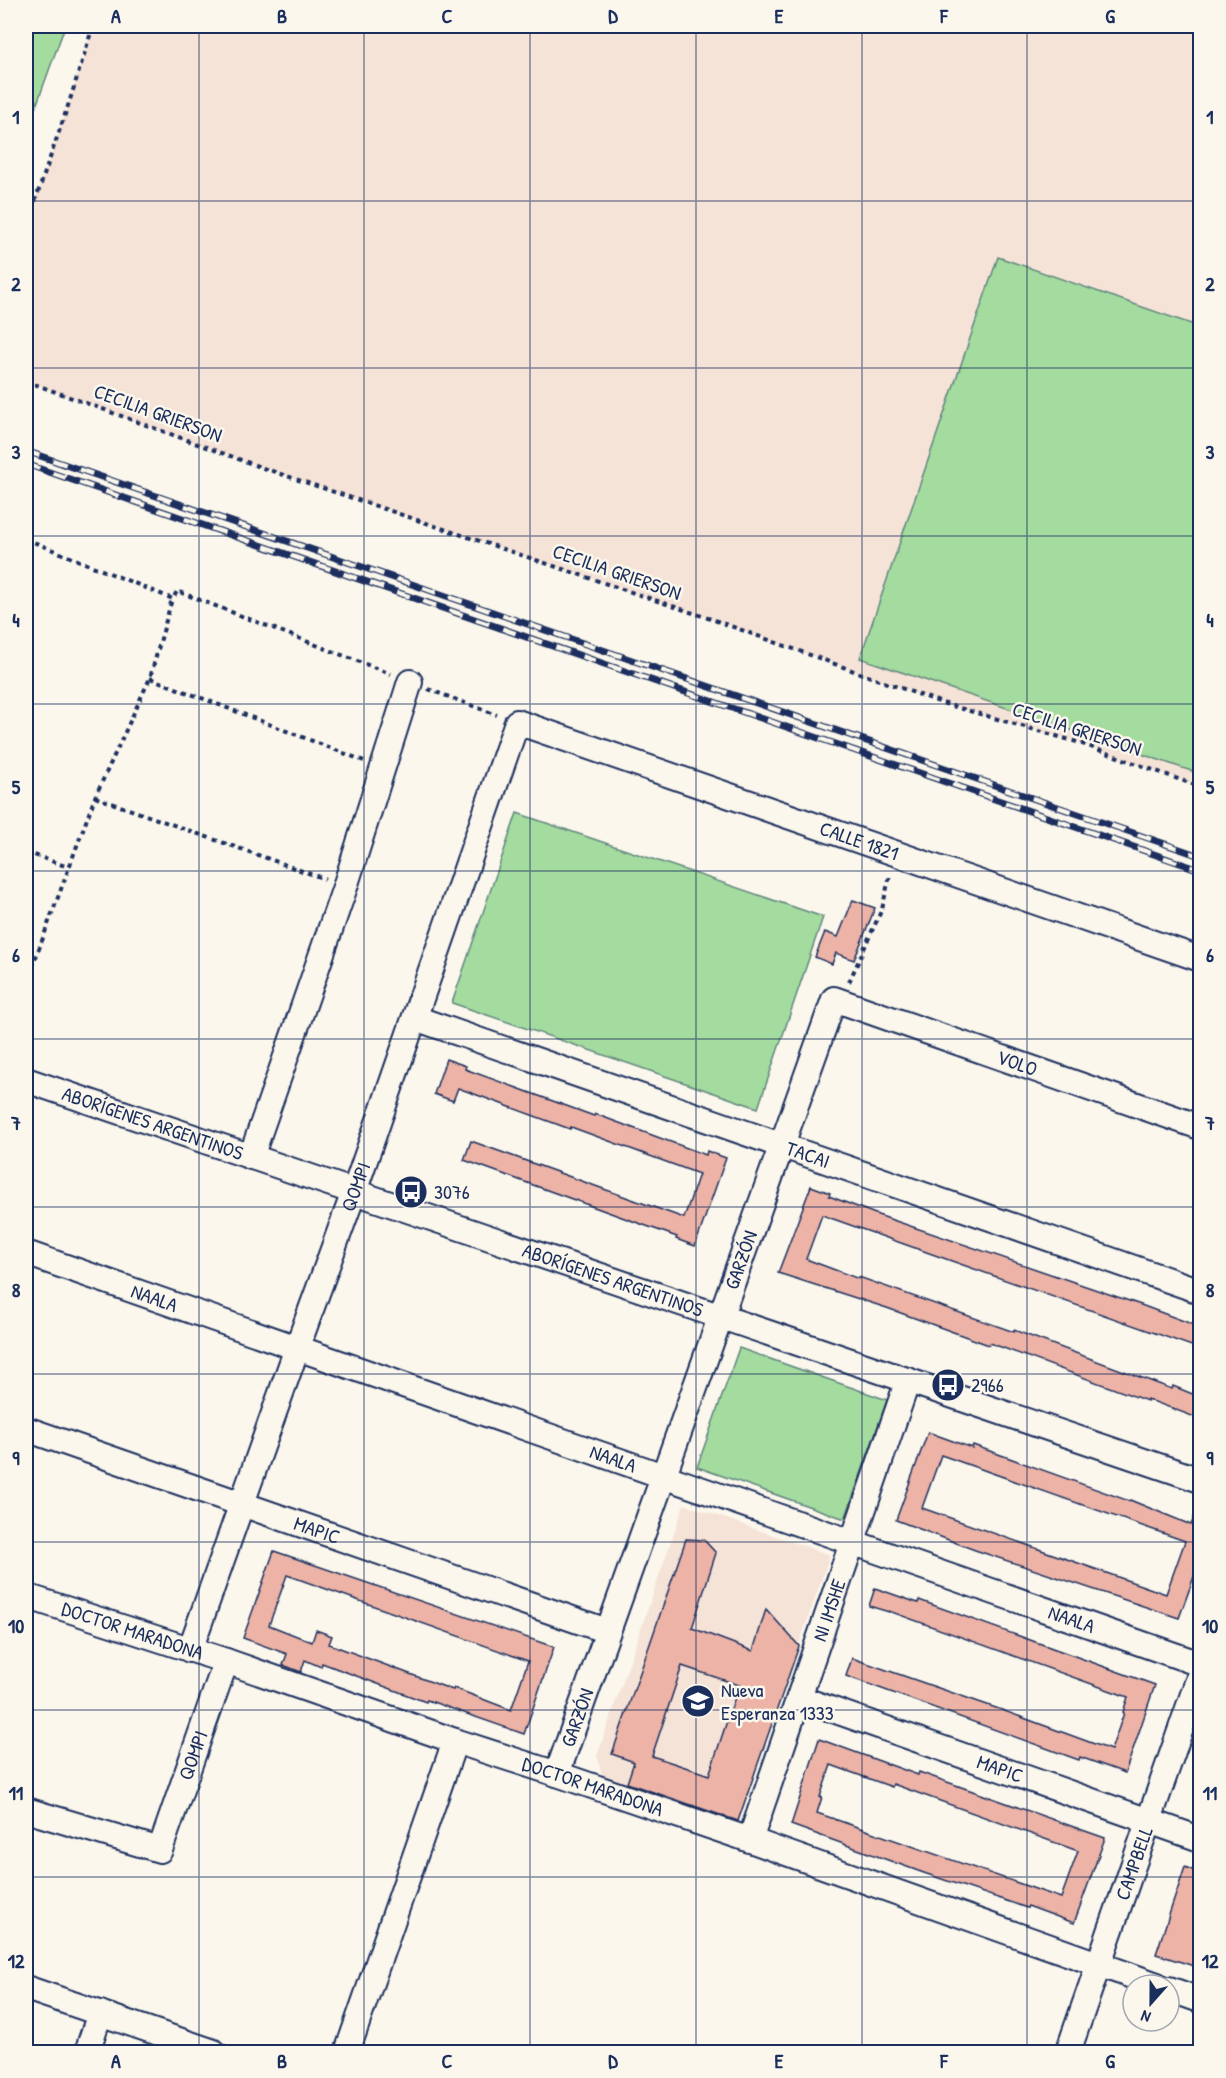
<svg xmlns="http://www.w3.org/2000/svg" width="1226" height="2078" font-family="'Patrick Hand',sans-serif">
	<rect width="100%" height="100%" fill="#fbf7ec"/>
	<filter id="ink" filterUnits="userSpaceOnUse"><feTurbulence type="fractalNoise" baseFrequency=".0167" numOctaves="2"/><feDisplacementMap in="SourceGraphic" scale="12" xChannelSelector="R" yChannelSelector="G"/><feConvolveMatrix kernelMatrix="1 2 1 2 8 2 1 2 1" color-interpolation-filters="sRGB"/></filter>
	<g filter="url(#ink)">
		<g fill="#f6e3d7">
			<polygon points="93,26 1200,26 1200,787 1077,742 942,703 714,620 263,468 26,381 26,227 69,103"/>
			<polygon points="684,1504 830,1555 737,1824 603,1778 597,1756"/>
		</g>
		<g fill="#a4db9f" stroke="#60857e" stroke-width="1.5">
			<polygon points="26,26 65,26 26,134"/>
			<polygon points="998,257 1200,327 1200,774 860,658"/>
			<polygon points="517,813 823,917 758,1108 452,1003"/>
			<polygon points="739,1348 887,1400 845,1519 697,1467"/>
		</g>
		<g fill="#ecb3a6" stroke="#1b2f5e" stroke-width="1.5" fill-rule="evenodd">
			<polygon points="853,900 875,908 854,960 836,953 832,964 815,957 825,932 838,937"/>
			<polygon points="446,1059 466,1066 465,1069 594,1116 595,1114 706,1155 707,1151 726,1158 695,1246 676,1239 677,1237 464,1160 471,1141 684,1218 699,1174 571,1127 570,1129 458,1088 453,1101 434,1094"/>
			<polygon points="811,1186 830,1193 829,1196 878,1215 1141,1305 1200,1327 1200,1349 822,1215 806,1259 859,1279 859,1277 1014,1332 1014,1330 1172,1389 1173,1386 1200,1397 1200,1419 1147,1399 1147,1401 990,1343 989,1345 887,1308 778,1273"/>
			<path d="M928,1432l44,16 1,-3 156,56 1,-1 61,25 8,-20h1v55l-21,58 -204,-68 -79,-30zM941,1455l244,86 -19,53 -244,-86z"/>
			<path d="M686,1539l18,1 12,13 -24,75 61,23 13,-42 33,37 -61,175 -111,-38 7,-21 -22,-8zM682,1666l57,19 -30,90 -57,-19z"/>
			<path d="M274,1551l280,96 -30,87 -97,-34 -1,2 -104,-39 -1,4 -16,-7 -4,12 -18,-7 4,-11 -44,-16zM287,1575l241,86 -17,49 -57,-22 -1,2 -124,-46 3,-8 -16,-6 -4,12 -43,-17z"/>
			<polygon points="875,1588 918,1603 919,1600 1155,1685 1125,1773 1080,1757 1079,1760 846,1676 852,1658 999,1709 1111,1750 1124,1713 1123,1712 1128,1697 889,1611 889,1612 869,1606"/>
			<path d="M819,1739l99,36 1,-3 186,66 -31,85 -46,-17 -1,2 -106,-36 -130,-47zM831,1765l61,22 1,-3 185,67 -17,47 -244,-85 5,-16h-2z"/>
			<polygon points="1185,1867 1200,1873 1200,1968 1156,1954"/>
		</g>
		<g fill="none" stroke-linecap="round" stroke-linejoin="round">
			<defs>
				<g id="minor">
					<path id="s1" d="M415,1018l785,273"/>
					<path id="s2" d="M26,1080l1174,400"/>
					<polyline points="251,1157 345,887 410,682"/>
					<path id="s3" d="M26,1253l1174,411"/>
					<path id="s4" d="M26,1429l581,202"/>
					<path id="s5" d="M26,1596l200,65 229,80 102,33 193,66 407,145"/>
					<path id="s6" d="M190,1650l107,-302 57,-156 163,-470 683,237"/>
					<path id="s7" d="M799,1698l401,141"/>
					<path id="s8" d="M557,1774l277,-775 366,128"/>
					<path id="s9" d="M26,1810l134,40 66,-189"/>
					<path id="s10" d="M750,1840l158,-460"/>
					<polyline points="26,1988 214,2052"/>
					<polyline points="1169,1989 1200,2000"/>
					<polyline points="87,2052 100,2013"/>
					<polyline points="347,2052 455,1741"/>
					<path id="s11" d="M1068,2052l132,-378"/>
				</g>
			</defs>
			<use href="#minor" stroke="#1b2f5e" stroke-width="28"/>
			<g stroke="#1b2f5e" stroke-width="4" stroke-dasharray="4.5 4.5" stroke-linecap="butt">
				<polyline points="26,227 69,103 93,26"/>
				<polyline points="26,381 263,468 714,620 942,703 1077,742 1200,787"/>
				<polyline points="26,539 173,599 177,591 391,674"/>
				<polyline points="150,678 364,761"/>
				<polyline points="428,689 497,715"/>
				<polyline points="95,797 325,879"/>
				<polyline points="26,852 68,867"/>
				<polyline points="849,982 882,909 890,875"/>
				<polyline points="26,984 95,797 150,678 172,599"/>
			</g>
			<use href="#minor" stroke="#fbf7ec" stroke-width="24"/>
			<defs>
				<g id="rail">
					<polyline points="26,451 1200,856"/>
					<polyline points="26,464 1200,870"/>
				</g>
			</defs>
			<use href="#rail" stroke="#1b2f5e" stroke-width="7"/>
			<use href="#rail" stroke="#fbf7ec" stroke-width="4.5" stroke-dasharray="14" stroke-linecap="butt"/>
		</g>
	</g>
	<path fill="none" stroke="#1b2f5e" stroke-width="1.5" stroke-opacity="0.55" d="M199,26v2026M364,26v2026M530,26v2026M696,26v2026M862,26v2026M1027,26v2026M26,201h1174M26,368h1174M26,536h1174M26,704h1174M26,871h1174M26,1039h1174M26,1207h1174M26,1374h1174M26,1542h1174M26,1710h1174M26,1877h1174"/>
	<defs>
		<symbol id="bus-disc" viewBox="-11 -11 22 22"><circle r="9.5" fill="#1b2f5e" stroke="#fbf7ec"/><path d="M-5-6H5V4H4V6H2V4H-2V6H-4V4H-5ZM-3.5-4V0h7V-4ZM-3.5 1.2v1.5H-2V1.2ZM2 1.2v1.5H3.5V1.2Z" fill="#fff"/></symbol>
		<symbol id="school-disc" viewBox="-11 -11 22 22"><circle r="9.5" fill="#1b2f5e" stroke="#fbf7ec"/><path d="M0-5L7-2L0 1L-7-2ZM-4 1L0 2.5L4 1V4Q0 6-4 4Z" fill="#fff"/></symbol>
	</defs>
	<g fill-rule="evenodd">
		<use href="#bus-disc" x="392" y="1173" width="38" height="38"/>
		<use href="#bus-disc" x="929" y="1366" width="38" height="38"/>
		<use href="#school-disc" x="679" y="1682" width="38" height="38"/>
	</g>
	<g text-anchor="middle" stroke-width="5" stroke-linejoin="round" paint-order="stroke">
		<g font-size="20" fill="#1b2f5e" stroke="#fbf7ec">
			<text transform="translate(158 413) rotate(20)" y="7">CECILIA GRIERSON</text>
			<text transform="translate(617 572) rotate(19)" y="7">CECILIA GRIERSON</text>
			<text transform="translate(1077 729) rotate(18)" y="7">CECILIA GRIERSON</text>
			<text dy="7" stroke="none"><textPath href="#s6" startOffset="1346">CALLE 1821</textPath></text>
			<text dy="7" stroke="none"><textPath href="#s8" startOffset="1017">VOLO</textPath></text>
			<text dy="7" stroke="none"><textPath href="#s2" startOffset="134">ABORÍGENES ARGENTINOS</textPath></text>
			<text dy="7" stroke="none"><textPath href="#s1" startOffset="416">TACAI</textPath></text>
			<text dy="7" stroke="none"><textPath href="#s6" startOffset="492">QOMPI</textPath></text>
			<text dy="7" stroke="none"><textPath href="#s8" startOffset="546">GARZÓN</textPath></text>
			<text dy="7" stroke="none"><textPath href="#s2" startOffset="620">ABORÍGENES ARGENTINOS</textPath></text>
			<text dy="7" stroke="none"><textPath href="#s3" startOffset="136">NAALA</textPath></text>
			<text dy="7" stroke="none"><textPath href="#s3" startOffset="622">NAALA</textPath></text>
			<text dy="7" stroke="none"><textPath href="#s4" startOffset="308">MAPIC</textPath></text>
			<text dy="7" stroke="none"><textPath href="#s10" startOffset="243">NI IMSHE</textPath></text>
			<text dy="7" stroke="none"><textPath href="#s3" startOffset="1108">NAALA</textPath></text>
			<text dy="7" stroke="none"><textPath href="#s5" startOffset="112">DOCTOR MARADONA</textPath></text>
			<text dy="7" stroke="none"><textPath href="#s8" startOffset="60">GARZÓN</textPath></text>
			<text dy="7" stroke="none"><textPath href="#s9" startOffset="240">QOMPI</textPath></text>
			<text dy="7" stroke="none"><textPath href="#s7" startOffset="213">MAPIC</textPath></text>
			<text dy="7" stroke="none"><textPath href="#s5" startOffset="598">DOCTOR MARADONA</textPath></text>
			<text dy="7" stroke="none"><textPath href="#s11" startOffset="200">CAMPBELL</textPath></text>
		</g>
		<g font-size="20" fill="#1b2f5e" stroke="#fbf7ec" text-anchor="start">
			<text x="434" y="1199">3076</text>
			<text x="971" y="1392">2966</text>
			<text x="721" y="1697">Nueva<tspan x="721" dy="23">Esperanza 1333</tspan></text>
		</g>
	</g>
	<rect width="1226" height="2078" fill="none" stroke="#fbf7ec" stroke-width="66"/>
	<g transform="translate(1151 2003) rotate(201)"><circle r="28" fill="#fbf7ec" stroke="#a1a7b3" stroke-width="1.5"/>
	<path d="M0-4.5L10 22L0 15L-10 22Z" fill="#1b2f5e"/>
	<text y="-9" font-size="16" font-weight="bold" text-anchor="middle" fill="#1b2f5e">N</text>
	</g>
	<rect x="33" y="33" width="1160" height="2012" fill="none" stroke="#1b2f5e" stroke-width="2"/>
	<g font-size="20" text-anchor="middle" font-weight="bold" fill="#1b2f5e">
		<text x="116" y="23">A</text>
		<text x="282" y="23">B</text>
		<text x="447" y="23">C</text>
		<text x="613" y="23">D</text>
		<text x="779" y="23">E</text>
		<text x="944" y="23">F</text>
		<text x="1110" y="23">G</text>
		<text x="16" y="124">1</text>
		<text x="1210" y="124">1</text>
		<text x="16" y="291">2</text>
		<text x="1210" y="291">2</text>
		<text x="16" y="459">3</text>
		<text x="1210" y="459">3</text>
		<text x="16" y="627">4</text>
		<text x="1210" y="627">4</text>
		<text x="16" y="794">5</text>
		<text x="1210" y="794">5</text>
		<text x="16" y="962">6</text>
		<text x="1210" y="962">6</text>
		<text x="16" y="1130">7</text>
		<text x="1210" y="1130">7</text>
		<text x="16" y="1297">8</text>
		<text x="1210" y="1297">8</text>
		<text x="16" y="1465">9</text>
		<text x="1210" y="1465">9</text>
		<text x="16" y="1633">10</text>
		<text x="1210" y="1633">10</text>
		<text x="16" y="1800">11</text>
		<text x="1210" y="1800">11</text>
		<text x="16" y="1968">12</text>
		<text x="1210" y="1968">12</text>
		<text x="116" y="2068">A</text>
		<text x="282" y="2068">B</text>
		<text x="447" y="2068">C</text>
		<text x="613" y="2068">D</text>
		<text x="779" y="2068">E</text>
		<text x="944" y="2068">F</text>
		<text x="1110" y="2068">G</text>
	</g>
</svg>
